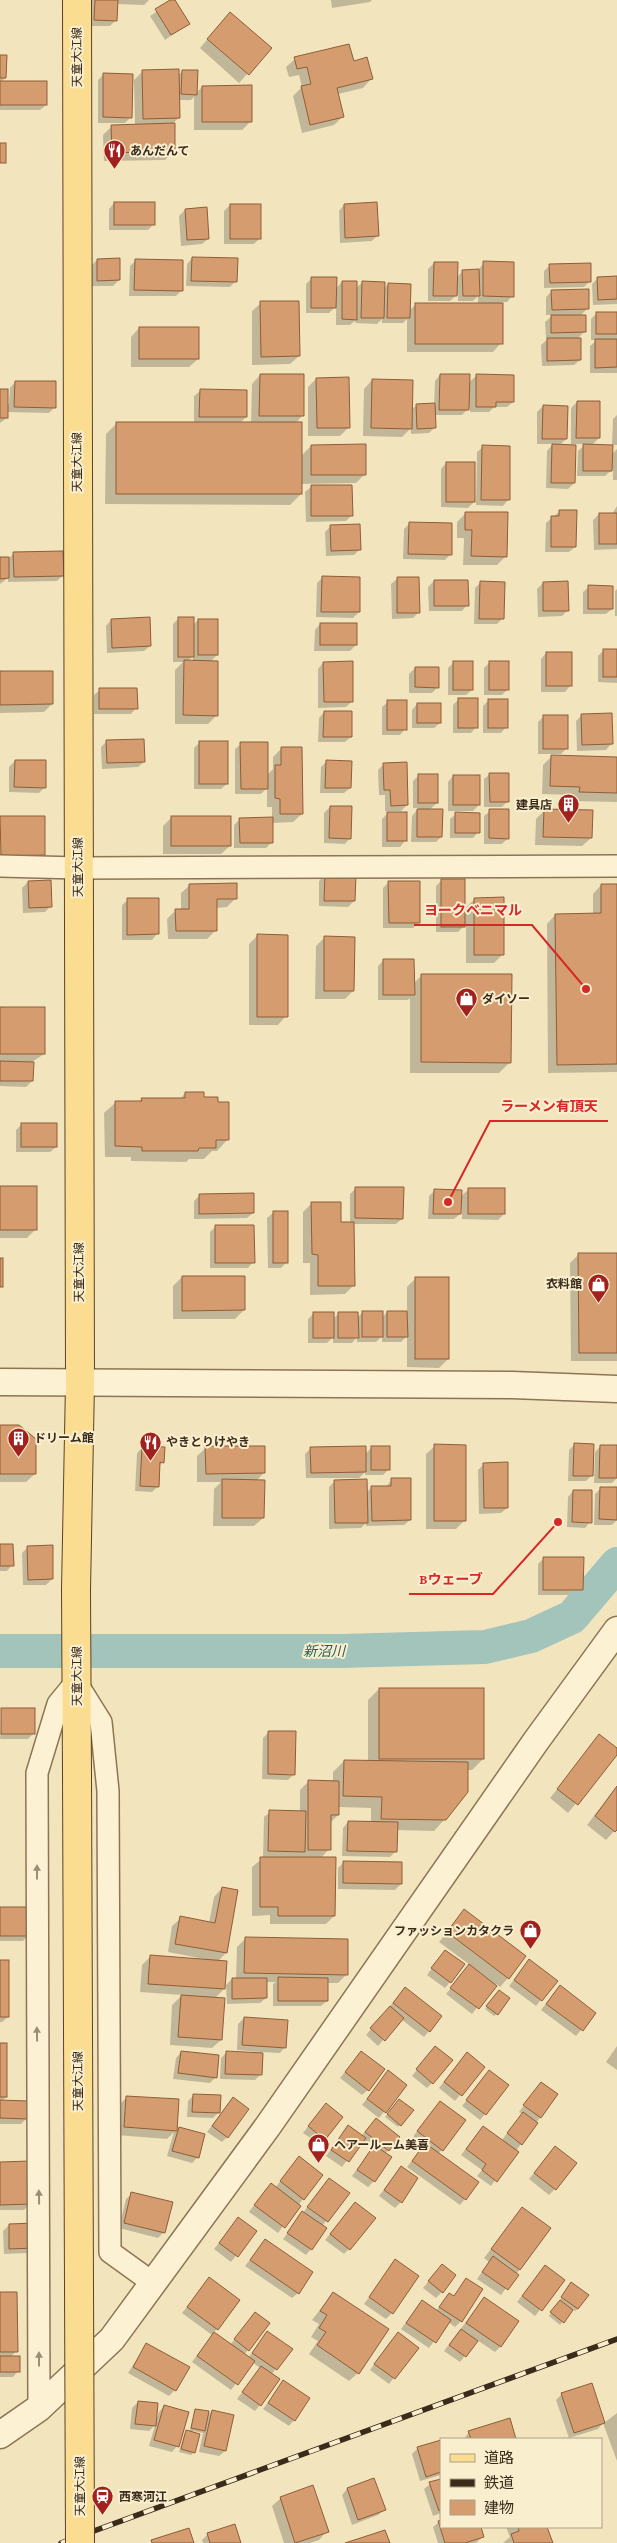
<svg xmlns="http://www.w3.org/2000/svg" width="617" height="2543" font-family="'Crimson Pro','Noto Sans JP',serif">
	<rect width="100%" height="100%" fill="#f2e5be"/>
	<g fill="#0003" fill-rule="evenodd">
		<polygon points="85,0 149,0 144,5 116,4 116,20 110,26 89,26 90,6 92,3 85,2"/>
		<polygon points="174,0 188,24 165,40 150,16"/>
		<polygon points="331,0 372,0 370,2 332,8"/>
		<polygon points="222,22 270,49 239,83 200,48"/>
		<polygon points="0,56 5,78 1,82 46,105 40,110 0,110"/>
		<polygon points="295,59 353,62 371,79 363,88 338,94 343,116 334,125 302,133 293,96 302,87 299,75 289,77 286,67"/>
		<polygon points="143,71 178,75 183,71 196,93 202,87 251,121 242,130 194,130 194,97 191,100 179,100 179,118 173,123 174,151 165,160 104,161 103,135 112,126 135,126 134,80"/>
		<polygon points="104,74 131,117 125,123 98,123 98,80"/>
		<polygon points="114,203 154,224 148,230 109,230 109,209"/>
		<polygon points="230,205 260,238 254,244 224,244 224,211"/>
		<polygon points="344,205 377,236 372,241 340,243 339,211"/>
		<polygon points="185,210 208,239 202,244 181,246 179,216"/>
		<polygon points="192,258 236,281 230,287 186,286 187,264"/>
		<polygon points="97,260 119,280 113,286 92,286 92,265"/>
		<polygon points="135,261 182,290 176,296 129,296 130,266"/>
		<polygon points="434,263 456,278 463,271 478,270 484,263 512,296 507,302 501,302 501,343 493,352 407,352 407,319 403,323 382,323 382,319 377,324 355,323 356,320 350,325 336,325 336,306 329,313 306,313 306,284 312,278 335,289 342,282 356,288 363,282 384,289 388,284 409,311 416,304 478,304 478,296 473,301 458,301 458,294 450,301 428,301 428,269"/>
		<polygon points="550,265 590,281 584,287 544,288 544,271"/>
		<polygon points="617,277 617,304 593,305 592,284 598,278"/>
		<polygon points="551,292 588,308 580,316 584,332 577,339 580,360 574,365 542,366 541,345 549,338 546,338 545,322 553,315 546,315 546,297"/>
		<polygon points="261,303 299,356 290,364 252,365 252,311"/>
		<polygon points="597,313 617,313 617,373 590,373 590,346 597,340 591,340 591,319"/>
		<polygon points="139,328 198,359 189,367 131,367 131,337"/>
		<polygon points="260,375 302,416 295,424 301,456 311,446 365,474 356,483 301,484 301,494 290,505 105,504 106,434 117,423 194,423 194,396 200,391 246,417 239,424 251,424 252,384"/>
		<polygon points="440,375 468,383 476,376 513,402 507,407 494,407 489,412 470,412 470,407 462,415 434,415 434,428 429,433 411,434 411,428 402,437 363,436 364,389 372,380 411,410 417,405 434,405 435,381"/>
		<polygon points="316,379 349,427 340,436 308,436 308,387"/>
		<polygon points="15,382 55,407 49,413 7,412 7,418 0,423 0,390 7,404 9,404 10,388"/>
		<polygon points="577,402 599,438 591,446 611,455 617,449 617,480 613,480 613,469 605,476 577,476 578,451 586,444 571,444 571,408"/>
		<polygon points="543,406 566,439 559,446 574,483 568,489 546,488 547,451 553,444 537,444 537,412"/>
		<polygon points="617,415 617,445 612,445 613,419"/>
		<polygon points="483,447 508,500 503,506 476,505 477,452"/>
		<polygon points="446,463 475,501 468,508 441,507 441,469"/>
		<polygon points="311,487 352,515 346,521 306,522 305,492"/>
		<polygon points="617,506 617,549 594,550 593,520 599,514 612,514"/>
		<polygon points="560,511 575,547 569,552 545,552 546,523"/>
		<polygon points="466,513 506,556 497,565 463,565 464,538 457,538 457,522"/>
		<polygon points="410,523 451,554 445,560 403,559 404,529"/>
		<polygon points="331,526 360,549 354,555 326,556 325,532"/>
		<polygon points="14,553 63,575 57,581 8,582 8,578 0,584 0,558 9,558"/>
		<polygon points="323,577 359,612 353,618 316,617 317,583"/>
		<polygon points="397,579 418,613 413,618 392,619 391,584"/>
		<polygon points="434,581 467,605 462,611 429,611 428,587"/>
		<polygon points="481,582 503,618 497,624 474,624 475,588"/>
		<polygon points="543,583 568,610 562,616 538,617 537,589"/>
		<polygon points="589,587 612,609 606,614 583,614 583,592"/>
		<polygon points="617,589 617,616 615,616 615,591"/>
		<path d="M179,618l13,8 6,-6 19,35 -7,7 7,53 -9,9h-33v-54l8,-8h-10v-38zM193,656v6h-6z"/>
		<polygon points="111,620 150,646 144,651 107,653 106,626"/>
		<polygon points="320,624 356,645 350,651 314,651 315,630"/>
		<polygon points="604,650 617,650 617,683 598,682 598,656"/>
		<polygon points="546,653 570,686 565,692 541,692 541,659"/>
		<polygon points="454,662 472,690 466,695 448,695 448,668"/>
		<polygon points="490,662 508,689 502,695 484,695 484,668"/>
		<polygon points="323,663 352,701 346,707 318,708 318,669"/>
		<polygon points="415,668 438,687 432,693 409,693 409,674"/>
		<polygon points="0,673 52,704 44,712 0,713"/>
		<polygon points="100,690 136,708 131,714 94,714 94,695"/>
		<polygon points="458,700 476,727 471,733 453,733 453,705"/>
		<polygon points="489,700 506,727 501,733 483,733 483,706"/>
		<polygon points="388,702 405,729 400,735 382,735 382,707"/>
		<polygon points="417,704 440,723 434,728 412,728 412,710"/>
		<polygon points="324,712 351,737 345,742 318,742 319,718"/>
		<polygon points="582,715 611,744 606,750 577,751 576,721"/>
		<polygon points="544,716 567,748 561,754 538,754 538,722"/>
		<polygon points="107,741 144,762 138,767 102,769 101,747"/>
		<polygon points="199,743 227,784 221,789 194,789 194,748"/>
		<polygon points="241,744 267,775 273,769 273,757 281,749 302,814 293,822 272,823 272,842 266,848 234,848 234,825 240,819 272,819 272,807 267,807 267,788 261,794 235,794 235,749"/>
		<polygon points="552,756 617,758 617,802 571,801 572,795 542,794 543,765"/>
		<polygon points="15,761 45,787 39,793 9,792 9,767"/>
		<polygon points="327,761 350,788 344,793 320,793 321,767"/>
		<polygon points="384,764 407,805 401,811 385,811 385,795 379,795 378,770"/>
		<polygon points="490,774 508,801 502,807 484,807 484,779"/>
		<polygon points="419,775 437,803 429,810 441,837 436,842 411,842 412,816 419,808 413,808 413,781"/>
		<polygon points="453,776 479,805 473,811 448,811 448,782"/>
		<polygon points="330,807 350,838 345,844 324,843 324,813"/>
		<polygon points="545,810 591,838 582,846 535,845 536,819"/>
		<polygon points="490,811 508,838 502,844 484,844 484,816"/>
		<polygon points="388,813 405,841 400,847 382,847 382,819"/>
		<polygon points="456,814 478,832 473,838 450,838 450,819"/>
		<polygon points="172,817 230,846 221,854 163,854 163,826"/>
		<polygon points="1,818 44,854 35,863 0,864"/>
		<polygon points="325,875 354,901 348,907 319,906 319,881"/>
		<polygon points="442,880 464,909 475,899 503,954 494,963 466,963 466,924 458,932 436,932 436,886"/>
		<polygon points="28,882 51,906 45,912 23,913 22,888"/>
		<polygon points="389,882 419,922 413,928 383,928 383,888"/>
		<polygon points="190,885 235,899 227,907 216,908 216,930 207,939 168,939 167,919 176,910 181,910 181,893"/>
		<polygon points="601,885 617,885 617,1072 548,1073 547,924 555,915 593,915 593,894"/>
		<polygon points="128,900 157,934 152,940 122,940 122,905"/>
		<polygon points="257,936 286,1016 278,1025 249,1025 249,944"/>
		<polygon points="324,938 353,991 345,999 315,999 316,946"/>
		<polygon points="383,961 413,984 422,975 510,1062 499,1073 410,1073 410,998 408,1000 378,1000 378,966"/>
		<polygon points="0,1008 44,1054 32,1062 32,1081 26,1087 0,1086"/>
		<polygon points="185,1093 203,1099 228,1139 217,1151 212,1151 204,1159 189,1159 186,1162 131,1161 131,1157 105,1157 104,1113 116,1102 139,1102 142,1099 180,1099"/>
		<polygon points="22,1124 56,1147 50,1152 16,1152 16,1130"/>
		<polygon points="0,1187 35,1230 27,1238 0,1238"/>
		<polygon points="356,1188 402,1219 396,1224 353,1224 353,1286 345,1294 310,1295 310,1263 303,1263 303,1212 312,1203 340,1224 350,1224 350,1194"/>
		<polygon points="435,1190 460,1197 468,1190 504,1214 498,1220 462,1219 462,1206 460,1206 460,1214 454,1219 428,1219 429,1196"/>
		<polygon points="199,1196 253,1213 247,1218 194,1219 194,1201"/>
		<polygon points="273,1213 287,1262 281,1268 268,1268 267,1218"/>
		<polygon points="215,1227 253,1262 248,1268 210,1268 210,1232"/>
		<polygon points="579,1254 617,1254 617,1361 571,1361 570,1263"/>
		<polygon points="182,1277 244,1310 235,1319 173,1319 173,1286"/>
		<polygon points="416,1278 448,1359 439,1368 407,1367 407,1336 401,1342 382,1342 382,1336 376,1342 357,1342 357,1337 352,1343 333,1343 333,1337 327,1343 308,1343 308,1319 314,1313 332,1320 338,1314 357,1318 363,1312 382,1318 387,1312 407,1312 407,1287"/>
		<polygon points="0,1426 35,1474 26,1482 0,1482"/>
		<polygon points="575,1444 592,1475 586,1481 568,1481 569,1450"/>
		<polygon points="435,1446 464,1521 456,1529 426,1529 426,1454"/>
		<polygon points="601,1446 617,1447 617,1478 612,1483 594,1483 595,1452"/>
		<polygon points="142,1448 163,1462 158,1467 158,1486 152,1492 135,1491 137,1453"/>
		<polygon points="206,1448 264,1473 256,1481 263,1518 254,1526 213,1526 214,1489 221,1482 197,1482 197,1456"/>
		<polygon points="311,1448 365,1454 371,1448 389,1469 383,1475 365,1475 366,1471 359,1478 306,1478 305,1454"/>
		<polygon points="484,1464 507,1508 501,1513 479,1514 478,1470"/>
		<polygon points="392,1479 410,1520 404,1525 366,1526 366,1523 361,1528 329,1529 329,1487 335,1481 366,1493 372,1487 386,1487"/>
		<polygon points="601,1488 617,1489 617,1520 612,1525 594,1525 595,1494"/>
		<polygon points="573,1491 590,1522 585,1528 567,1527 568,1497"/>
		<polygon points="0,1545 12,1565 7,1571 0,1571"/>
		<polygon points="28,1547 52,1579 46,1585 23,1585 22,1553"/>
		<polygon points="544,1558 582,1590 576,1595 538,1595 538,1564"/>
		<polygon points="379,1689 483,1759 472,1770 467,1770 445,1819 434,1831 396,1830 396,1851 390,1857 342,1856 343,1828 348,1822 371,1823 371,1808 338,1807 338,1815 330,1823 329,1849 321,1858 334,1916 326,1924 270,1924 270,1915 252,1916 252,1867 263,1858 264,1817 270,1812 300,1812 300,1790 308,1782 333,1782 333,1772 344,1761 368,1761 368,1700"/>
		<polygon points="2,1709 34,1733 28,1739 0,1739"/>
		<polygon points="269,1732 294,1774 288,1780 262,1779 263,1738"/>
		<polygon points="600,1736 617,1749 617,1753 568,1813 550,1798"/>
		<polygon points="617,1786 617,1828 606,1840 587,1825"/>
		<polygon points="344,1862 401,1884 395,1890 338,1889 338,1868"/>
		<polygon points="222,1888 226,1953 217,1962 224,1989 214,1999 221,2040 212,2048 170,2045 172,2005 182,1995 140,1992 142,1965 150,1957 203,1961 204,1959 168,1952 172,1926 181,1918 209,1923 214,1897"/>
		<polygon points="0,1908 29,1935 23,1941 0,1941"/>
		<polygon points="464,1911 508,1978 500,1987 496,1984 472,2014 446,1994 470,1965 439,1942"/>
		<polygon points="245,1939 347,1974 338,1983 327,1983 327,2001 321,2006 273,2006 273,1984 276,1982 266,1982 266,1998 260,2003 227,2004 226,1985 232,1979 236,1979 237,1947"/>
		<polygon points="440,1957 450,1982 445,1988 427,1975"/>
		<polygon points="529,1961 556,1981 536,2006 509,1986"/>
		<polygon points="0,1962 8,2017 2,2022 0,2022"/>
		<polygon points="554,1993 595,2013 576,2036 541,2010"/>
		<polygon points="400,1994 429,2031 424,2037 401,2019 378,2046 366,2035"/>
		<polygon points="496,1994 497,2014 494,2016 485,2009"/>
		<polygon points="244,2018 285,2047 280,2053 261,2052 261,2074 255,2080 220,2079 221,2058 226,2053 260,2054 260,2052 237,2050 238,2024"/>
		<polygon points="0,2044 6,2097 2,2101 26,2119 21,2124 0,2124"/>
		<polygon points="617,2046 617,2070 606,2062"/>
		<polygon points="181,2052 216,2077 210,2083 173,2079 176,2058"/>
		<polygon points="361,2052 368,2090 362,2095 340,2078"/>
		<polygon points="430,2053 432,2083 427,2088 412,2076"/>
		<polygon points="461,2060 483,2067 455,2101 439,2088"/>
		<polygon points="489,2072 485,2114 480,2120 462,2106"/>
		<polygon points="383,2078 406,2085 379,2118 362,2105"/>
		<polygon points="541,2083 556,2095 491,2186 477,2176 482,2170 461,2155 478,2133 501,2141 522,2114 519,2112"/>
		<polygon points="193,2096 219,2112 213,2118 187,2117 188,2101"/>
		<polygon points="127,2097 178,2100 176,2132 179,2129 198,2157 192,2163 167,2156 174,2132 167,2139 116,2135 118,2106"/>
		<polygon points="233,2098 227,2137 222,2142 207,2132"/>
		<polygon points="440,2102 442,2150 438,2154 465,2199 460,2205 407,2167 423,2146 412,2138"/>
		<polygon points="397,2103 400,2125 398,2127 385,2117"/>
		<polygon points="320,2111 324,2139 319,2144 303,2133"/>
		<polygon points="371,2125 398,2138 385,2154 374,2181 368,2187 352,2176 373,2148 362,2140 342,2167 326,2156 348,2127 361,2136"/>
		<polygon points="555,2147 555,2189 549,2195 529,2179"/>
		<polygon points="299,2157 303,2199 278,2233 249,2212 265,2190 271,2185 275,2188"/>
		<polygon points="0,2163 30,2204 24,2210 0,2210"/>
		<polygon points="401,2167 401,2202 395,2208 379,2196"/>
		<polygon points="324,2185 348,2194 322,2226 311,2249 306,2255 283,2239"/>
		<polygon points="132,2194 164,2232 158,2238 119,2228 126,2199"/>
		<polygon points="350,2209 349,2249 344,2254 325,2240"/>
		<polygon points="522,2209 549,2229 501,2295 477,2279 489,2262 484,2258"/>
		<polygon points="238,2219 255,2231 231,2262 214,2249"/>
		<polygon points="9,2225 33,2247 27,2253 4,2254 3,2231"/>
		<polygon points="265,2240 298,2293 292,2298 245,2266"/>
		<polygon points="395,2261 392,2313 386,2319 364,2304"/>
		<polygon points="442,2265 442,2292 436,2298 423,2288"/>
		<polygon points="540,2272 564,2280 535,2316 517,2302"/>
		<polygon points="209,2279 217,2329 213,2333 230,2345 255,2313 268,2323 244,2355 248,2358 262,2339 291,2349 271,2375 260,2405 255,2411 237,2399 260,2368 252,2362 231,2390 192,2362 212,2335 182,2313"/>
		<polygon points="466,2279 482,2290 461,2321 455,2327 448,2322 429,2348 401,2329 422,2301 436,2311 449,2294 453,2297"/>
		<polygon points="569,2286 587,2295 578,2309 575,2311 572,2309 560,2325 549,2316"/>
		<polygon points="0,2293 16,2351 11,2357 18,2371 13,2377 0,2377"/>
		<polygon points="333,2293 358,2373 349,2381 309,2354 318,2341 311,2337 319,2324 312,2320"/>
		<polygon points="484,2298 501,2346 495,2352 477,2340 460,2362 444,2351"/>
		<polygon points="392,2339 417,2348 389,2384 370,2370"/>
		<polygon points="147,2344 175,2390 169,2396 128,2373"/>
		<polygon points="283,2382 294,2420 289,2426 263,2409"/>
		<polygon points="562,2394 604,2423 617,2413 617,2461 603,2423 598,2429 569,2438 556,2400"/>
		<polygon points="138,2402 157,2418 159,2412 164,2406 177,2446 172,2452 149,2446 155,2425 149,2431 130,2429 132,2408"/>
		<polygon points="196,2410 207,2416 212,2411 225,2451 219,2456 199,2452 203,2433 193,2431 194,2452 191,2455 179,2452 184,2434 189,2432"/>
		<polygon points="509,2419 515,2439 464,2439 469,2432"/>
		<polygon points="441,2441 441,2475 420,2481 412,2454 418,2448"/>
		<polygon points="374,2480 384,2510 378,2515 352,2525 342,2495 347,2489"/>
		<polygon points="441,2480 441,2513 433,2516 424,2489 430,2484"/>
		<polygon points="281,2498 327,2531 319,2540 310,2543 284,2543 272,2506"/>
		<polygon points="439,2522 441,2527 484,2527 480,2528 483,2536 476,2543 438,2543 433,2527"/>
		<polygon points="506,2527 545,2527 551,2542 503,2543 510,2537"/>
		<polygon points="208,2534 239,2543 203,2543 202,2540"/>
	</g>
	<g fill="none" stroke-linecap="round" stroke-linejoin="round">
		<polyline stroke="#a2c4bb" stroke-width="34" points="0,1651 341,1651 485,1647 531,1636 572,1617 617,1564"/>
	</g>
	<g fill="#d59d6f" stroke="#8f5d38">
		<polygon points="95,0 118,0 117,21 94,20"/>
		<polygon points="170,0 175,0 190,24 171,35 155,9"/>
		<polygon points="230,12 272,48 249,75 207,39"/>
		<polygon points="349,44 354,61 367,57 373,79 337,88 344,117 310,125 301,86 311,84 307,67 297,69 294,57"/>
		<polygon points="0,55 7,55 6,78 0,78"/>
		<polygon points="179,69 180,118 143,119 142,70"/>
		<polygon points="182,70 198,70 197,95 181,94"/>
		<polygon points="103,73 133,74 132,118 103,117"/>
		<rect x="0" y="81" width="47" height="24"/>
		<polygon points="252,85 252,122 202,122 202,86"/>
		<polygon points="175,123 175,151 112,153 111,125"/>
		<rect x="0" y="143" width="6" height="20"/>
		<rect x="114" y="202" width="41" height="23"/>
		<polygon points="377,202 379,236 345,238 344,204"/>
		<rect x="230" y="204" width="31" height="35"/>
		<polygon points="207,207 209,239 187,240 185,209"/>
		<polygon points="192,257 238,258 237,282 191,281"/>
		<polygon points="120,258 120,280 97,281 97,259"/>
		<polygon points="135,259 183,260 183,291 134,290"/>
		<polygon points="483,261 514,262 514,297 483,296"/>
		<polygon points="434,262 458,262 457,296 433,296"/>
		<polygon points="591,263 591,282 550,283 549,264"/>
		<polygon points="479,269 480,296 463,296 462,270"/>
		<polygon points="617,276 617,299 598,300 597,277"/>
		<polygon points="311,277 337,277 336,308 311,308"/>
		<polygon points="342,281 357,281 357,320 342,319"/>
		<polygon points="362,281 385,282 384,318 361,318"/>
		<polygon points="388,283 411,284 410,318 387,318"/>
		<polygon points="589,289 589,309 552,310 551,290"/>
		<polygon points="260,301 299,301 300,356 261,357"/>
		<rect x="415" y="303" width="88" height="41"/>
		<rect x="596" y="312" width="21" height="22"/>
		<polygon points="551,315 586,315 586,332 551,333"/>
		<rect x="139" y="327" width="60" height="32"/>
		<polygon points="547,338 581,338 581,360 547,361"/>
		<polygon points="595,339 617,339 617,367 595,368"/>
		<polygon points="260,374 304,374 304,416 259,416"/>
		<polygon points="440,374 470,374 469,410 439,410"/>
		<polygon points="476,374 514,375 514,402 496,402 496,407 476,407"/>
		<polygon points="349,377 350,428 317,428 316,378"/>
		<polygon points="372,379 413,380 412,429 371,428"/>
		<polygon points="15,381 56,381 56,408 14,407"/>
		<rect x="0" y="389" width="8" height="29"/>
		<polygon points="200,389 247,390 247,417 199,417"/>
		<polygon points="577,401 600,401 600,438 576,438"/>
		<polygon points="435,403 436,428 417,429 416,404"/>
		<polygon points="543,405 568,406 567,439 542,439"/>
		<rect x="116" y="422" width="186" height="72"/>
		<polygon points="366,444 366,475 311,475 311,445"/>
		<polygon points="552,444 576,445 575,483 551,483"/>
		<polygon points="583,444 613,445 612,471 583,471"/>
		<polygon points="482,445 510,446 510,500 481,500"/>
		<rect x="446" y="462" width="29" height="40"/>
		<polygon points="311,485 352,485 353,516 311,516"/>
		<polygon points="559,510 577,510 576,547 551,547 551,516 559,516"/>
		<polygon points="465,512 508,512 507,557 471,556 472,530 465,530"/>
		<rect x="599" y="513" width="18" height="31"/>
		<polygon points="409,522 452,523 452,555 408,554"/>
		<polygon points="360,524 361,550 331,551 330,525"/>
		<polygon points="63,551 64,576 14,577 13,552"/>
		<polygon points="0,557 9,557 9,578 0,579"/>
		<polygon points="322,576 360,577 360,612 321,612"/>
		<polygon points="397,577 419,577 420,613 397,613"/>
		<polygon points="434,580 468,580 469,606 434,606"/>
		<polygon points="480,581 505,582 504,619 479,619"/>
		<polygon points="568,581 569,611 543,611 543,582"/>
		<polygon points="588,585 613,586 613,609 588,609"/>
		<polygon points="150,617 151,646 112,648 111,619"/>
		<rect x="178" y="617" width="16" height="40"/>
		<rect x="198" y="619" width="20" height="36"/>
		<rect x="320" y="623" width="37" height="22"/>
		<rect x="603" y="649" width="14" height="28"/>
		<rect x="546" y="652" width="26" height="34"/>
		<polygon points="184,660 218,661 218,716 183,715"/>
		<polygon points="353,661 353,702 324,702 323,662"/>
		<rect x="453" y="661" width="20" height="29"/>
		<rect x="489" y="661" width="20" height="29"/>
		<polygon points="415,667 439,667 439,688 415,687"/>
		<polygon points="0,671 53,671 53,704 0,705"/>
		<polygon points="99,688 137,688 138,709 99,709"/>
		<rect x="458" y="698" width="20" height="30"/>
		<rect x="488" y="699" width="20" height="29"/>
		<rect x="387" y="700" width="20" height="30"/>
		<rect x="417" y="703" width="24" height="20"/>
		<polygon points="324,711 352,711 352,737 323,737"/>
		<polygon points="612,713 613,744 582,745 581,714"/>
		<rect x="543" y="715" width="25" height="34"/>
		<polygon points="144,739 145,762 107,763 106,740"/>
		<rect x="199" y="741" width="29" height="43"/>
		<polygon points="240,742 268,742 268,789 241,789"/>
		<polygon points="281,747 302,747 303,814 280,814 280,799 275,798 275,765 281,765"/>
		<polygon points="551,755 617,757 617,793 579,792 580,787 550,786"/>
		<polygon points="15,760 46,760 46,788 14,787"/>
		<polygon points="326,760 352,761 351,788 325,788"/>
		<polygon points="407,762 408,805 391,806 390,790 384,790 383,763"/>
		<polygon points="489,773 509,773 509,802 490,802"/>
		<rect x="418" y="774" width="20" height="29"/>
		<rect x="453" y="775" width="27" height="30"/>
		<polygon points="330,806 352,806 351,839 329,838"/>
		<polygon points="417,809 443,809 442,837 417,837"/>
		<polygon points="489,809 509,809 509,839 489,838"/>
		<polygon points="544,809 593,810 592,838 543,837"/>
		<rect x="387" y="812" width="20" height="29"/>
		<polygon points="455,812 480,813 480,833 455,833"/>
		<polygon points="0,816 45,816 45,855 1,856"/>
		<rect x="171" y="816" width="60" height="30"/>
		<polygon points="273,817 273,843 240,843 239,818"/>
		<polygon points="325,874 356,875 355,901 324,901"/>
		<rect x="441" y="879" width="24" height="48"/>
		<polygon points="51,880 52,907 29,908 28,881"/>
		<polygon points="388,881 420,881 420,923 389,923"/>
		<polygon points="237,883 237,899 217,899 217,931 176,931 175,909 189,909 189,884"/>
		<polygon points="601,884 617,884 617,1064 557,1065 555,914 601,913"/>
		<polygon points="504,897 504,955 474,955 474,898"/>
		<polygon points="127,898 159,898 159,934 127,935"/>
		<polygon points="257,934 288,935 288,1017 257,1017"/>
		<polygon points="324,936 355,937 354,991 324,991"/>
		<polygon points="383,959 414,959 415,995 383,995"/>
		<polygon points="421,974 512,974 511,1063 421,1062"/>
		<rect x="0" y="1007" width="45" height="47"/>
		<polygon points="0,1061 34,1062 33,1081 0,1081"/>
		<polygon points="185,1092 204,1092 204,1097 218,1097 218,1102 229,1102 229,1140 216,1140 216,1148 199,1148 198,1151 142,1151 142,1147 115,1146 115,1101 142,1101 141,1098 185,1098"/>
		<rect x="21" y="1123" width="36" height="24"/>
		<rect x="0" y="1186" width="37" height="44"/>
		<polygon points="355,1187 404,1187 403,1219 355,1218"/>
		<rect x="468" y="1188" width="37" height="26"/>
		<polygon points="434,1189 462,1190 461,1214 433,1214"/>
		<polygon points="254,1193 254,1213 199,1214 199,1194"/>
		<polygon points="311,1202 341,1202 341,1222 354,1222 355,1286 318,1286 318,1255 312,1254"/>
		<rect x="273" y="1211" width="15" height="52"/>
		<polygon points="215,1225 254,1225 255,1263 215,1263"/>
		<polygon points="578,1253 617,1253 617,1353 579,1353"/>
		<rect x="0" y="1258" width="3" height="29"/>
		<polygon points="182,1276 245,1276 245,1310 182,1311"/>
		<rect x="415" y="1277" width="34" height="82"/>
		<rect x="362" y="1311" width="21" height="26"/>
		<polygon points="387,1311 407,1311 408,1337 387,1337"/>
		<rect x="313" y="1312" width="21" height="26"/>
		<polygon points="338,1312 358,1312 359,1338 338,1338"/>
		<polygon points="0,1425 19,1425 36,1439 36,1474 0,1474"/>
		<polygon points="574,1443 594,1444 593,1476 573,1476"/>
		<polygon points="434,1444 466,1445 466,1521 434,1521"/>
		<polygon points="600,1445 617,1445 617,1478 599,1478"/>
		<polygon points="142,1446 165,1447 164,1463 160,1462 159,1487 140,1486"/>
		<polygon points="205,1446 265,1446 265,1473 206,1474"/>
		<polygon points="366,1446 366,1472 311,1473 310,1447"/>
		<rect x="371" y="1446" width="19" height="24"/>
		<polygon points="508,1462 508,1508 484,1508 483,1463"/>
		<polygon points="391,1478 411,1478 411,1520 372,1521 371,1486 391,1486"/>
		<polygon points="222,1479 265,1480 264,1518 222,1518"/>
		<polygon points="367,1479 368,1523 335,1523 334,1480"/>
		<polygon points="600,1487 617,1487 617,1520 599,1519"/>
		<polygon points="573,1490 592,1490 592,1523 572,1522"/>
		<polygon points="0,1544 13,1544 14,1566 0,1566"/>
		<polygon points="53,1545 53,1579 28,1580 27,1546"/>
		<polygon points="543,1557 584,1557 583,1590 543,1590"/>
		<rect x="379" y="1688" width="105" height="71"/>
		<rect x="1" y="1708" width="34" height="26"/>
		<polygon points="268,1731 296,1731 295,1775 268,1774"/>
		<polygon points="599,1734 617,1748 617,1755 578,1805 557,1789"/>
		<polygon points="344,1760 468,1762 468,1792 446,1820 381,1819 382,1797 343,1796"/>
		<polygon points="308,1780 339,1781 339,1815 331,1815 331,1850 308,1850"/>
		<polygon points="617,1786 617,1830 615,1832 595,1816"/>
		<polygon points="269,1810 306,1811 305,1852 268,1851"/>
		<polygon points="348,1821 398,1822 397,1852 347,1851"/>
		<polygon points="260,1857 336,1857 335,1916 278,1916 278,1907 260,1907"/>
		<polygon points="343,1861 402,1862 402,1884 343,1883"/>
		<polygon points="222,1887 238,1890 227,1953 175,1944 180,1916 215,1923"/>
		<rect x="0" y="1907" width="30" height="29"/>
		<polygon points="464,1909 526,1956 509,1979 447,1932"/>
		<polygon points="245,1937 348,1939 348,1975 244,1973"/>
		<polygon points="445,1950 465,1964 451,1983 431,1968"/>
		<polygon points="150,1955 227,1961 225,1989 148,1984"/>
		<polygon points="529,1959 558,1981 542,2001 514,1980"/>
		<rect x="0" y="1960" width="9" height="57"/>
		<polygon points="469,1964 497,1986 479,2009 450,1988"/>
		<polygon points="278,1977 328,1978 328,2001 278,2001"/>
		<polygon points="232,1978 267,1978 267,1998 232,1999"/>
		<polygon points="560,1985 596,2013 583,2031 546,2004"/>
		<polygon points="405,1987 442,2016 430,2032 393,2003"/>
		<polygon points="499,1990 510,1998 498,2015 486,2006"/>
		<polygon points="181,1995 225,1998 222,2040 178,2037"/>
		<polygon points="390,2006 404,2018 385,2041 370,2028"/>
		<polygon points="244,2017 288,2020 286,2048 242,2045"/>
		<rect x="0" y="2043" width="7" height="54"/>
		<polygon points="435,2046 453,2060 433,2084 416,2069"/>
		<polygon points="181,2051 219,2055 217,2078 178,2073"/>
		<polygon points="226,2051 263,2053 262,2075 225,2074"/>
		<polygon points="361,2051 385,2069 369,2091 345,2072"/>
		<polygon points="467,2052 485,2067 462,2096 444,2082"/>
		<polygon points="388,2070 407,2085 386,2113 367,2099"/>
		<polygon points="489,2070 509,2085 486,2115 466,2100"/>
		<polygon points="541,2082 558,2094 541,2118 523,2105"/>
		<polygon points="193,2094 221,2095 220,2113 192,2112"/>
		<polygon points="126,2096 179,2099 177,2131 124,2127"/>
		<polygon points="233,2097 249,2109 228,2138 212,2126"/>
		<polygon points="399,2099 414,2110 401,2126 387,2114"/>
		<polygon points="0,2100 28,2101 28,2119 0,2118"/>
		<polygon points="440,2101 466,2120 443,2151 417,2131"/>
		<polygon points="326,2103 343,2117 325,2140 308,2126"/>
		<polygon points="523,2112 538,2123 522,2145 507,2133"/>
		<polygon points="376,2118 400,2137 389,2151 365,2132"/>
		<polygon points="348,2125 366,2138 349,2162 331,2150"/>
		<polygon points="483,2126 519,2152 497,2182 482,2170 486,2164 466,2149"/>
		<polygon points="179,2127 205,2134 199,2158 172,2151"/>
		<polygon points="425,2143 479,2182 466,2200 412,2161"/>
		<polygon points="374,2145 392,2157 375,2182 357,2170"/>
		<polygon points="555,2146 577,2163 556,2190 534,2173"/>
		<polygon points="299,2156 323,2175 304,2200 280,2181"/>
		<polygon points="30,2161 31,2204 0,2205 0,2162"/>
		<polygon points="401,2166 418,2178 402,2203 384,2190"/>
		<polygon points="329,2178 350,2193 328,2222 307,2207"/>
		<polygon points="271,2183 301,2206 285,2228 254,2205"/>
		<polygon points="131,2192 173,2202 165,2233 124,2223"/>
		<polygon points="355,2202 376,2218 350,2250 330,2234"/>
		<polygon points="522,2207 551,2228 520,2270 491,2249"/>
		<polygon points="302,2211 327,2228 312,2250 287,2233"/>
		<polygon points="238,2217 257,2231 238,2257 219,2243"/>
		<polygon points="34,2223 34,2248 9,2249 9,2224"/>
		<polygon points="265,2239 313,2272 299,2294 250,2260"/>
		<polygon points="493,2256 519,2275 508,2290 482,2272"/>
		<polygon points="395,2259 419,2276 393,2314 369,2297"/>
		<polygon points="442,2264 456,2275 443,2293 428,2281"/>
		<polygon points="545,2265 565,2280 542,2311 522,2296"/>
		<polygon points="209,2277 240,2300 218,2330 187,2307"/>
		<polygon points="466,2278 483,2289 462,2322 439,2307 449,2293 454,2296"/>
		<polygon points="571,2282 589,2295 578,2309 561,2297"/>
		<polygon points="0,2292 17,2292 18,2352 0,2352"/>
		<polygon points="333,2292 389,2329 359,2374 317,2345 326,2332 319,2328 327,2315 320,2311"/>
		<polygon points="484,2297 519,2321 501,2347 466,2323"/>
		<polygon points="422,2300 451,2320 436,2343 406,2323"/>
		<polygon points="560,2300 573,2310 564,2323 550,2312"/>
		<polygon points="255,2312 270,2323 249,2351 234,2339"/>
		<polygon points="461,2329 478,2341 466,2357 449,2345"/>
		<polygon points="267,2331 293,2349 277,2370 252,2353"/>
		<polygon points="214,2332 255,2361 238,2385 197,2356"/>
		<polygon points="398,2332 419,2348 395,2379 374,2364"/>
		<polygon points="146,2343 190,2367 176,2391 133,2367"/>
		<rect x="0" y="2356" width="20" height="16"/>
		<polygon points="261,2366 280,2379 261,2406 242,2392"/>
		<polygon points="283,2380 310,2398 295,2421 268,2403"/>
		<polygon points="592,2383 605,2423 574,2433 561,2393"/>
		<polygon points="138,2401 158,2403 156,2426 135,2424"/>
		<polygon points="164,2405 189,2412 179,2447 154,2440"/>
		<polygon points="195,2409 209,2411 205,2431 191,2428"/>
		<polygon points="212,2410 234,2415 226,2451 204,2446"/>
		<polygon points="510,2418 516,2439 471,2439 468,2431"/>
		<polygon points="186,2430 200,2434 195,2453 181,2449"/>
		<polygon points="441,2440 441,2472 426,2477 417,2447"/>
		<polygon points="374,2478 386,2510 358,2520 347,2488"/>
		<polygon points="441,2479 441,2510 439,2511 429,2482"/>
		<polygon points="313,2485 329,2532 295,2543 280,2497"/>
		<polygon points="441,2520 441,2527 481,2527 484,2537 465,2543 445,2543 438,2521"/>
		<polygon points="235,2524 241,2543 210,2543 207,2533"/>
		<polygon points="518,2527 547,2527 553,2543 514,2543 511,2534 519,2531"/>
		<polygon points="189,2528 194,2543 152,2543 151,2540"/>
		<polygon points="385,2530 390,2543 345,2543"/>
	</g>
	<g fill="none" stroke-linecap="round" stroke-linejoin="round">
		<defs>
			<g id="minor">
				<polyline points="0,866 78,868 617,866"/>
				<polyline points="39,2408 37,1773 58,1704 76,1682 101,1722 108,1791 110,2252 153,2283"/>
			</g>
			<g id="tertiary">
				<polyline points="0,1382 512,1385 617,1389"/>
				<polyline points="0,2435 39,2408 112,2339 268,2126 536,1741 617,1630"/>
			</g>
			<polyline id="primary" points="77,1774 76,1590 80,1383 77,0"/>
		</defs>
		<use href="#minor" stroke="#8d7455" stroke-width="24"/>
		<use href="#tertiary" stroke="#8d7455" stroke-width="29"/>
		<use href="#primary" stroke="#5a422a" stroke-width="30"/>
		<use href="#minor" stroke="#fcf1d2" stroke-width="21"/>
		<use href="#tertiary" stroke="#fcf1d2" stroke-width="26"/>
		<use href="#primary" stroke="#fadd91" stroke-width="28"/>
		<defs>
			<polyline id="rail" points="61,2543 617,2339"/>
		</defs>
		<use href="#rail" stroke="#3a2b1b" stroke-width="5.5"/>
		<use href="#rail" stroke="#f9eece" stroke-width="4" stroke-dasharray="11" stroke-linecap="butt"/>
		<defs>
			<polyline id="primary-bridge" points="77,1774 80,2543"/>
		</defs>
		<use href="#primary-bridge" stroke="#5a422a" stroke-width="30" stroke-linecap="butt"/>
		<use href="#primary-bridge" stroke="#fadd91" stroke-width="28"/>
	</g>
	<defs><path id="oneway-solid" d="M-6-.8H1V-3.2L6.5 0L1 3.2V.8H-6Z" transform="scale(1.25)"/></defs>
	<g fill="#9b8e76">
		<use href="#oneway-solid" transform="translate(37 1872) rotate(-90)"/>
		<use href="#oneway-solid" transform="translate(37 2034) rotate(-91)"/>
		<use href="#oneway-solid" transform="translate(39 2197) rotate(-91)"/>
		<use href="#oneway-solid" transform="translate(39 2359) rotate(-90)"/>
	</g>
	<defs>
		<symbol id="restaurant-pin" viewBox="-11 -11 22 30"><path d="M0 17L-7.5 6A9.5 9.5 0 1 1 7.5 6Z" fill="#a2211e" stroke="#f9eece"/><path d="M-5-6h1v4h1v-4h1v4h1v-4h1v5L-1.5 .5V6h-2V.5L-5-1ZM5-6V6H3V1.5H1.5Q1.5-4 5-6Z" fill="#fff"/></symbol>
		<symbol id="building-pin" viewBox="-11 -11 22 30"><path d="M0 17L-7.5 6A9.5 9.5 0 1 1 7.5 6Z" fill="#a2211e" stroke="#f9eece"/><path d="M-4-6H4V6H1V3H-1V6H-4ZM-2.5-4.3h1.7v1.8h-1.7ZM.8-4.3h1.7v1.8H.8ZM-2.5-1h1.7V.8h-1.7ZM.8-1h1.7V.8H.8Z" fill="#fff"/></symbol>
		<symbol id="shop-pin" viewBox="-11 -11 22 30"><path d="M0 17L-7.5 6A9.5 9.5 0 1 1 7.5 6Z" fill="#a2211e" stroke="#f9eece"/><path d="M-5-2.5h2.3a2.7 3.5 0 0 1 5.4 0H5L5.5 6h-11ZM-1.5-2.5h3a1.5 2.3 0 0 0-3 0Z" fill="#fff"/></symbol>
		<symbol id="station-pin" viewBox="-11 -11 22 30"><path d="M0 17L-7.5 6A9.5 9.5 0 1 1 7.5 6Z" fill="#a2211e" stroke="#f9eece"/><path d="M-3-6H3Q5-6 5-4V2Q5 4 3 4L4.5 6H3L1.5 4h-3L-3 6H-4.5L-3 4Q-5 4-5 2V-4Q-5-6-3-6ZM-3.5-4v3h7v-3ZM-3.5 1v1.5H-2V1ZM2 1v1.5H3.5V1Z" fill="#fff"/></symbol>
	</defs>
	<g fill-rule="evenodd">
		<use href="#restaurant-pin" x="102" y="138" width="25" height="34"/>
		<use href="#building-pin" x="556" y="792" width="25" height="34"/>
		<use href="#shop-pin" x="454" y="986" width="25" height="34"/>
		<use href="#shop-pin" x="586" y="1272" width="25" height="34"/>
		<use href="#building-pin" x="6" y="1426" width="25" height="34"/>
		<use href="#restaurant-pin" x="138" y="1430" width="25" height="34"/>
		<use href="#shop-pin" x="518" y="1918" width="25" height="34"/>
		<use href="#shop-pin" x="306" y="2132" width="25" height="34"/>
		<use href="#station-pin" x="90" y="2484" width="25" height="34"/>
	</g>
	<g text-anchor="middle" stroke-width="4" stroke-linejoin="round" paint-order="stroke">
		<g font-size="12" fill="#3a2b1b" stroke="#f9eece">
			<text transform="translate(77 57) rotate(-90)" y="4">天童大江線</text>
			<text transform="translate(77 462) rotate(-90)" y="4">天童大江線</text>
			<text transform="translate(78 867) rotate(-90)" y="4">天童大江線</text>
			<text transform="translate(79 1272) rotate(-90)" y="4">天童大江線</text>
			<text transform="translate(77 1676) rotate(-90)" y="4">天童大江線</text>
			<text transform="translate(78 2081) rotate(-90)" y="4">天童大江線</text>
			<text transform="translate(80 2486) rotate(-90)" y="4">天童大江線</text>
		</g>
		<g font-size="12" font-weight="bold" fill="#3a2b1b" stroke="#f9eece" text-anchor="start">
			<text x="130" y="155">あんだんて</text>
			<text x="552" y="809" text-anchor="end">建具店</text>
			<text x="482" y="1003">ダイソー</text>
			<text x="582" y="1288" text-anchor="end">衣料館</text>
			<text x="34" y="1442">ドリーム館</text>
			<text x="166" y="1446">やきとりけやき</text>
			<text x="514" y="1935" text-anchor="end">ファッションカタクラ</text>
			<text x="334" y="2149">ヘアールーム美喜</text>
			<text x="119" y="2501">西寒河江</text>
		</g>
		<g font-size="14" font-style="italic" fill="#285c5a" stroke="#f9eece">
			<text x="324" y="1656">新沼川</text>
		</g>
	</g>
	<path fill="none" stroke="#d62828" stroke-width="2" d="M586 989L532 925H414M448 1202L490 1121H608M558 1522L493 1594H409"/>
	<g fill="#d62828" stroke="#f9eece" stroke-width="2">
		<circle cx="586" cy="989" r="5"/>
		<circle cx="448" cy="1202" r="5"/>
		<circle cx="558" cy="1522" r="5"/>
	</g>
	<g font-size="14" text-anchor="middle" font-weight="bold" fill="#d62828" stroke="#f9eece" stroke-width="4" stroke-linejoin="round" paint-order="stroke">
		<text x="473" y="915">ヨークベニマル</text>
		<text x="549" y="1111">ラーメン有頂天</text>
		<text x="451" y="1584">Bウェーブ</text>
	</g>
	<rect x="440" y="2438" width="162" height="90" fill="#f9eece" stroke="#ada086"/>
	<rect x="450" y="2454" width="25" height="8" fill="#fadd91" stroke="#ada086"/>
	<text x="484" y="2463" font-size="15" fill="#3a2b1b">道路</text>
	<rect x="450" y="2479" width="25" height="8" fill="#3a2b1b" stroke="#ada086"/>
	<text x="484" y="2488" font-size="15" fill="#3a2b1b">鉄道</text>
	<rect x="450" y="2500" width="25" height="15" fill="#d59d6f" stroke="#ada086"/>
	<text x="484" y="2513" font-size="15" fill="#3a2b1b">建物</text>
</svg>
